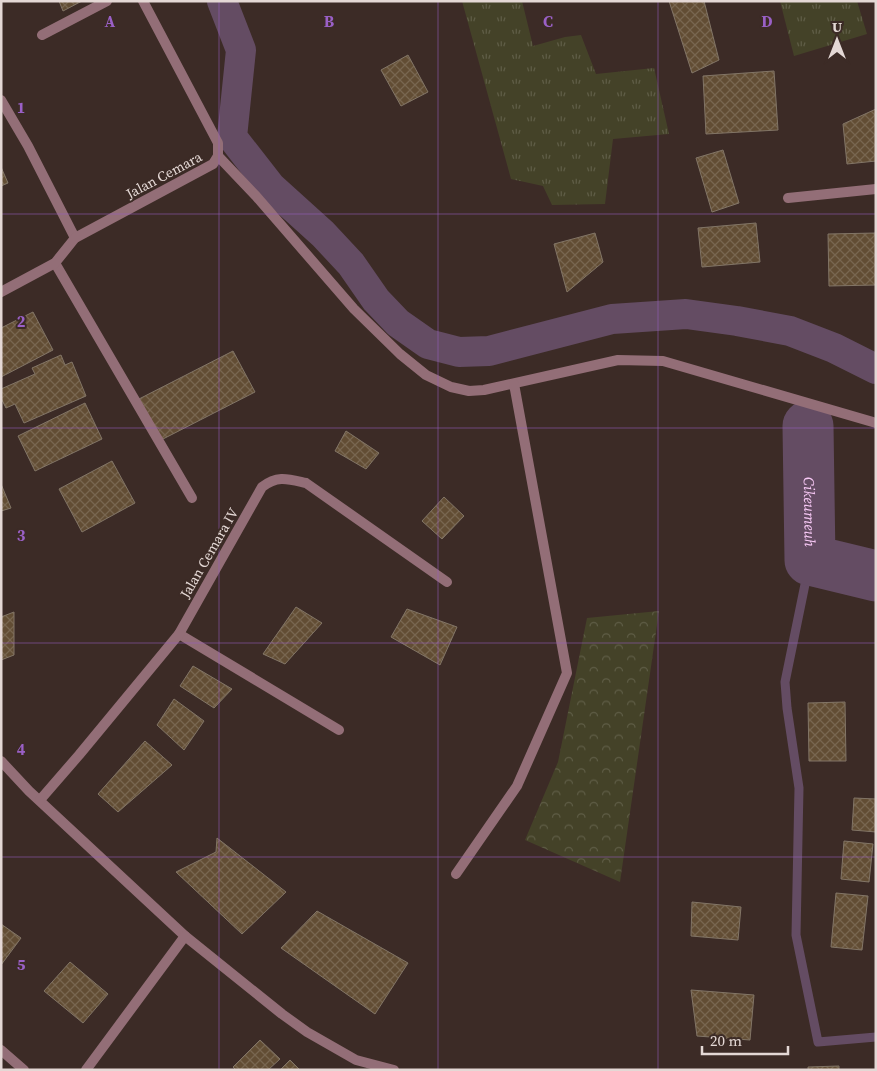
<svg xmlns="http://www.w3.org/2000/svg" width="877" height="1071" font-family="'Source Serif 4',serif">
	<defs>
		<pattern id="grass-tufts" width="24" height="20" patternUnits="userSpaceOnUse" patternTransform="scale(1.25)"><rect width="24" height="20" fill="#444228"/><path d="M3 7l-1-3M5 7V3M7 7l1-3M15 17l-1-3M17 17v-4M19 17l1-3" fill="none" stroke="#5f5d46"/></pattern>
		<pattern id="forest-crowns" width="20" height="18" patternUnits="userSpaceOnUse" patternTransform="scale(1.25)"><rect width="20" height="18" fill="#444228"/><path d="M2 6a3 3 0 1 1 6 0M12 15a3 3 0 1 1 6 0" fill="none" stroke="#5f5d46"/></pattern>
		<pattern id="building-cross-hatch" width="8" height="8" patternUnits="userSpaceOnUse" patternTransform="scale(1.25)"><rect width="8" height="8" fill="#624d34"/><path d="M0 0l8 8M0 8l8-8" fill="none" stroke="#786650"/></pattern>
	</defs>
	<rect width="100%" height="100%" fill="#3c2b26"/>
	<g fill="url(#grass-tufts)">
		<polygon points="462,1 522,1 533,46 565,37 581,35 596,74 654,68 669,134 613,139 605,204 552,205 543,186 511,179"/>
		<polygon points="780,1 857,1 867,34 794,56"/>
	</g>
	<polygon fill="url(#forest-crowns)" points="659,611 620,882 525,840 558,762 587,618"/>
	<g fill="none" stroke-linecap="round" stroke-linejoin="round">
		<polyline stroke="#644c63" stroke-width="9" points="810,560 785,682 787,708 799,788 796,935 818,1042 876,1037"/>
		<polyline stroke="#644c63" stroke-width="30" points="222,1 241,50 232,137 271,187 323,234 351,264 376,300 398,323 428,344 459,352 489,351 612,319 686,314 737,321 790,331 834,348 876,369"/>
		<path stroke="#644c63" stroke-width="51" id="s1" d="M808,426l2,134 66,16"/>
	</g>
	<g fill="url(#building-cross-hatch)" stroke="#827566">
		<polygon points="59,1 82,1 63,11"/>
		<polygon points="669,1 704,1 719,60 692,73"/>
		<polygon points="408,55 428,92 401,106 381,70"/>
		<polygon points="774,71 778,130 706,134 703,76"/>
		<polygon points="876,109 876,161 847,164 843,124"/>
		<polygon points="723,150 739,203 712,212 696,158"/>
		<polygon points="1,167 8,183 1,186"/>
		<polygon points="756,223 760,262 702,267 698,228"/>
		<polygon points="595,233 603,262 567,292 554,244"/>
		<polygon points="876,233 876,285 829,286 828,234"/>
		<polygon points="33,312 53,350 1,377 1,328"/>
		<polygon points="233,351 255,392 161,440 139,399"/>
		<polygon points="61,355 65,365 72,362 86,396 24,423 15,404 6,408 1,398 1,389 35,374 32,368"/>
		<polygon points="85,403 102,439 35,471 18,436"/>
		<polygon points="346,431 379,453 366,469 335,451"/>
		<polygon points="112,461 135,503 82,532 59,489"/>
		<polygon points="1,484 11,508 1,511"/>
		<polygon points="444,497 464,516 442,539 422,521"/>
		<polygon points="296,607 322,623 285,664 263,654"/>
		<polygon points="407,609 457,627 440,665 391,637"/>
		<polygon points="14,612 14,655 1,660 1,617"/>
		<polygon points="193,666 232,689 214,708 180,686"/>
		<polygon points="174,699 204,721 184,750 157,725"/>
		<polygon points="845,702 846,761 809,761 808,703"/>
		<polygon points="145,741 172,765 118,812 98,794"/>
		<polygon points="854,798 876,799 876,832 852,830"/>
		<polygon points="217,838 286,892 242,934 176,872 216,852"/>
		<polygon points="844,841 873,844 869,882 841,879"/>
		<polygon points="836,893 868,896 862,950 831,947"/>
		<polygon points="692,902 741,907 738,940 691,936"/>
		<polygon points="317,911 408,963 375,1014 281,948"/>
		<polygon points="1,924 21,938 1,965"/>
		<polygon points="70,962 108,994 83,1023 44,991"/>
		<polygon points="691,990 754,995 750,1040 697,1036"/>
		<polygon points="260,1040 280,1059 268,1070 236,1070 233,1067"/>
		<polygon points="290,1060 300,1070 280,1070"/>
		<polygon points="839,1066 839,1070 808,1070 808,1067"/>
	</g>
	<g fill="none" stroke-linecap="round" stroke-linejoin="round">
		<g stroke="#936e77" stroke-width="10">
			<polyline points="42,35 107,1"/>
			<polyline points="1,100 28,146 75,238"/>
			<polyline points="218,156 256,196 354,309 400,354 426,375 451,387 469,391 484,390 618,360 663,361 876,423"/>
			<polyline points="788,198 876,189"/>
			<polyline points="55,263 192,498"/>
			<polyline points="1,292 55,263 75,238 213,164 218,156 218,143 143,1"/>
			<polyline points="179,634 339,730"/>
			<polyline points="1,761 29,791 185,936 282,1014 307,1032 356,1060 394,1070"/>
			<path d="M40,800l39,-45 100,-121 83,-147c16,-12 26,-8 44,-4l141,99"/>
			<polyline points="456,874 517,786 567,673 514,384"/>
			<polyline points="86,1070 185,936"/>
		</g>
		<polyline stroke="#936e77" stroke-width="10" points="1,1050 24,1070"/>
	</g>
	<path fill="none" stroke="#9a60c6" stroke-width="1" stroke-opacity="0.55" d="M219,1v1069M438,1v1069M658,1v1069M1,214h875M1,428h875M1,643h875M1,857h875"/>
	<g text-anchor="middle" stroke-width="4" stroke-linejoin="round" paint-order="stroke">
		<g font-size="14" fill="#e4d8d5" stroke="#3c2b26">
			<text transform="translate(164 175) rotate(-28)" y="5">Jalan Cemara</text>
			<text transform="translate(209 553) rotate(-60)" y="5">Jalan Cemara IV</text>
		</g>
		<g font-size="15" font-style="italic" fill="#f7c8f5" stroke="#3c2b26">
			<text dy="5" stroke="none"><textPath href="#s1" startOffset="86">Cikeumeuh</textPath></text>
		</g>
	</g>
	<g font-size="16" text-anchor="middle" font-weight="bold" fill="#9a60c6" stroke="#3c2b26" stroke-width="4" stroke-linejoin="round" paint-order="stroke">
		<text x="110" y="27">A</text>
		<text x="329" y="27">B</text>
		<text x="548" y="27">C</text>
		<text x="767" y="27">D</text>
		<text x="21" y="113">1</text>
		<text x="21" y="327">2</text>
		<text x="21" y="541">3</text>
		<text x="21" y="755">4</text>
		<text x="21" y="970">5</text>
	</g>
	<rect width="877" height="1071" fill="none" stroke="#e4d8d5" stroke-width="5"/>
	<g transform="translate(837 40)" stroke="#3c2b26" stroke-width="4" paint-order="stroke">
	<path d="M0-4L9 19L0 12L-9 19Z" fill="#e4d8d5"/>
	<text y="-8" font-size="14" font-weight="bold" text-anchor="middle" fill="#e4d8d5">U</text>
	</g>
	<path d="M702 1046v8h86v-8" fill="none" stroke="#e4d8d5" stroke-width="2.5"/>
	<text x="710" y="1046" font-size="15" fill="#e4d8d5" stroke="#3c2b26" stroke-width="4" paint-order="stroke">20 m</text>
</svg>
